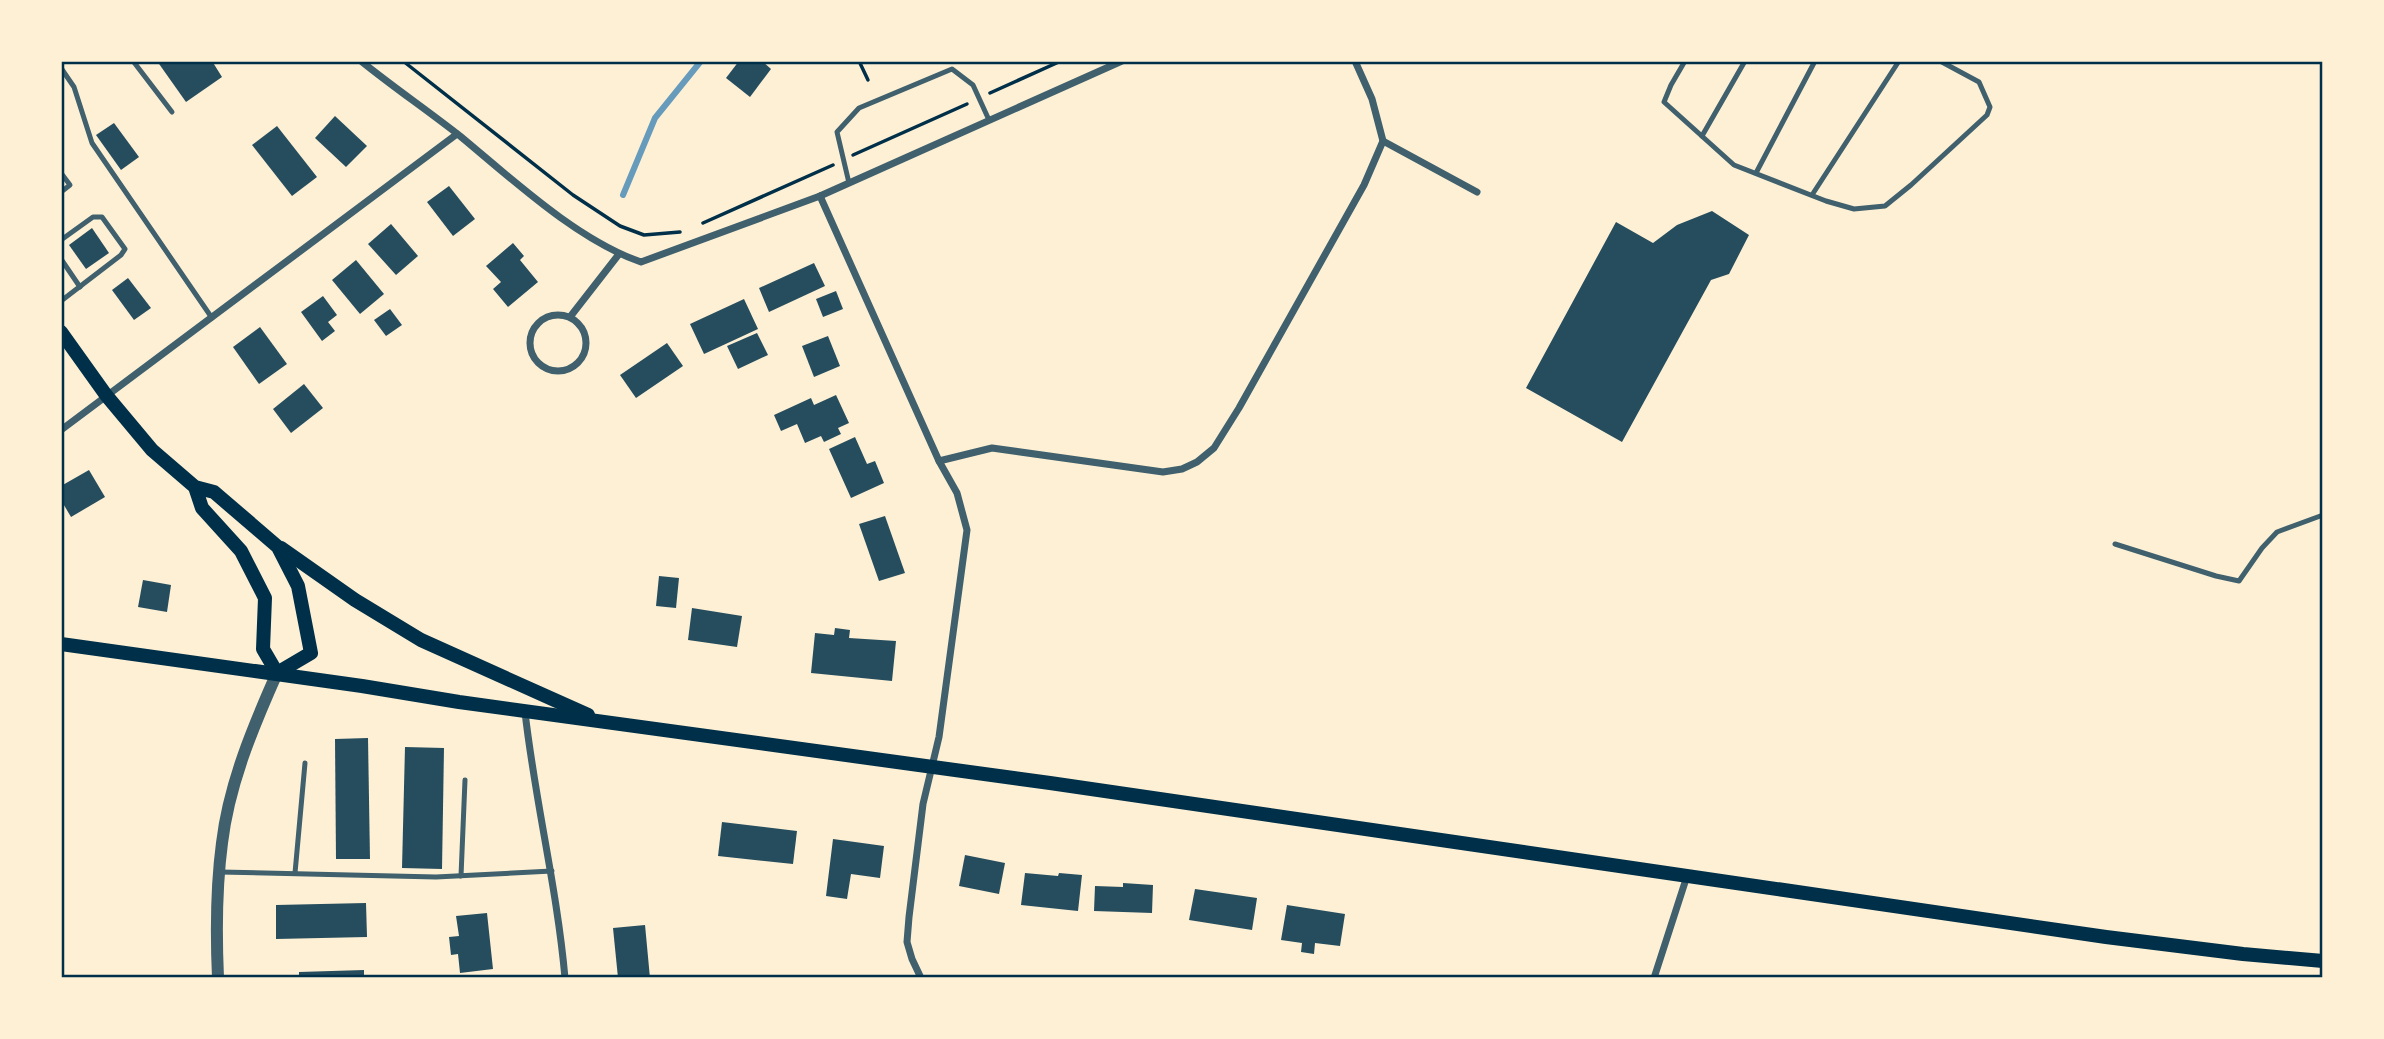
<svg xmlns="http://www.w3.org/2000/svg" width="2384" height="1039" font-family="Barlow,sans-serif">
	<rect width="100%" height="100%" fill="#fdf0d5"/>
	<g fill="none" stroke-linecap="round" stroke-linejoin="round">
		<polyline stroke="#669bbc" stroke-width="6" points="623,195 655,118 701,61"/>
	</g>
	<g fill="#264d5e">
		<polygon points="157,61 212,61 222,77 186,102"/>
		<polygon points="739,61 762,61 771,69 750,97 726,78"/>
		<polygon points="335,116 367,146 346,167 315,138"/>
		<polygon points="114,123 139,157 121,170 96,135"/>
		<polygon points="277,126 317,177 292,196 252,145"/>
		<polygon points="449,186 475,219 453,236 427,202"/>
		<polygon points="1712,211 1749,235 1729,274 1711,280 1622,442 1526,388 1616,222 1653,243 1677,225"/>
		<polygon points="391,224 418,256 396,275 368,244"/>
		<polygon points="92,228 109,253 86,269 69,245"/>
		<polygon points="513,243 524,256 520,260 538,282 508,307 493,289 501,282 486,266"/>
		<polygon points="356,260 384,294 360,314 332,280"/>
		<polygon points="814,263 825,286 769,312 759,288"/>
		<polygon points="128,278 151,308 134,320 112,290"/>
		<polygon points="836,291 843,309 823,317 816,299"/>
		<polygon points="323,296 337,315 328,322 335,331 322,341 301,312"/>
		<polygon points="744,299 758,329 704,354 690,324"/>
		<polygon points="390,309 402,325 386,336 374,320"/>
		<polygon points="260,327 287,364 259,384 233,347"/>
		<polygon points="757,333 768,355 738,369 727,346"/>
		<polygon points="828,336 840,366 814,377 802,346"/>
		<polygon points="667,343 683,366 636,398 620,375"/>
		<polygon points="304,384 323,408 291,433 273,409"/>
		<polygon points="836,395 849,423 838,428 841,434 824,442 821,436 805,443 797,424 781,431 774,415 811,398 814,405"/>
		<polygon points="855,437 867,464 875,461 884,483 851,498 829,449"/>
		<polygon points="89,470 105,497 71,517 61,500 61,486"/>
		<polygon points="885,516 905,573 879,581 859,524"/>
		<polygon points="659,576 679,578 676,608 656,606"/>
		<polygon points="143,580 171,585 167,612 138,607"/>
		<polygon points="692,608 742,616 737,647 688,640"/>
		<polygon points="835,628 850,630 849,638 896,641 892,681 811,673 815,633 834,635"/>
		<polygon points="368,738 370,859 336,859 335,739"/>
		<polygon points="405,747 444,748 442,869 402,868"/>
		<polygon points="722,822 797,831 793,864 718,856"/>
		<polygon points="833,839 884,846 880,878 851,874 847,899 826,896"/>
		<polygon points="965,855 1005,863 999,894 959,886"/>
		<polygon points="1025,873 1058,876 1059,873 1082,875 1078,911 1021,905"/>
		<polygon points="1123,883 1153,885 1152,913 1094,911 1095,886 1123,887"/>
		<polygon points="1195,889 1257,898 1252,930 1189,920"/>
		<polygon points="366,903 367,937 276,939 276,905"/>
		<polygon points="1287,905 1345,914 1340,946 1315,943 1314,954 1301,952 1302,943 1281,940"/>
		<polygon points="487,913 493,969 460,973 458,954 451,955 449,937 459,936 456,916"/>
		<polygon points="645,925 650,978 618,978 613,928"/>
		<polygon points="364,970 364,978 299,978 299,972"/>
	</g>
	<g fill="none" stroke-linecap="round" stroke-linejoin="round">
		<g stroke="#003049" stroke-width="3.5">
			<polyline points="403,61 573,195 620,226 644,235 680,232"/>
			<polyline points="859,61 868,80"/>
			<polyline points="990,93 1061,61"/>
			<polyline points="853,155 967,104"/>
			<polyline points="703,223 833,165"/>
		</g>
		<g stroke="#3f606c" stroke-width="5">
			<polyline points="133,61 172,112"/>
			<polyline points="1685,61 1671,85 1664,102 1734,165 1826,201 1854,209 1885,206 1911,185 1987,115 1990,107 1979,82 1940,61"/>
			<polyline points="61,68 74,87 92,143 212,318"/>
			<polyline points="1702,136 1745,61"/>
			<polyline points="61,173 70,185 61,192"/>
			<polyline points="1756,173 1815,61"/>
			<polyline points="849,183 837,132 859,108 952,69 973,85 989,120"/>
			<polyline points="1812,195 1899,61"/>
			<polyline points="61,240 93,217 102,217 125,249 121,255 61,301"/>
			<polyline points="61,259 80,287"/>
			<polyline points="2115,544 2216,576 2239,581 2262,548 2277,532 2323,515"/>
			<polyline points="220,872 436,877 552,871"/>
			<polyline points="295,873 305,763"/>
			<polyline points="461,876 465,780"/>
		</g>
		<g stroke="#3f606c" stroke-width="7">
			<path d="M361,61c32,26 66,49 99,75 52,43 117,104 181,126l179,-66 302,-135"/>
			<polyline points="1383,141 1477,192"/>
			<polyline points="820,196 939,461 957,493 967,530 939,737 923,804 909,917 907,942 912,959 921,978"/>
			<circle cx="558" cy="343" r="28"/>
			<polyline points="570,317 619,254"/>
			<polyline points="61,430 457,134"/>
			<polyline points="939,461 992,448 1163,472 1182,469 1197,462 1214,448 1239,408 1364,185 1383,141 1372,99 1355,61"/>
			<path d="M525,712c10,89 32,176 40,266"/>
			<polyline points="1654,978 1687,876"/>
		</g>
		<path stroke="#3f606c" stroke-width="12" d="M218,978c-2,-45 -2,-90 4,-135 7,-59 31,-116 55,-170"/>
		<g stroke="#003049" stroke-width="14">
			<polyline points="61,332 106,395 152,450 195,487 214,492 278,547 298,586 311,653 277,673 263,649 265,598 241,551 202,508 195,487"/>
			<polyline points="281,548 355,600 421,640 588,715"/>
			<polyline points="61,644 362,686 459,702 1050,783 2106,937 2243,954 2323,961"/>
		</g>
	</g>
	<rect width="2384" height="1039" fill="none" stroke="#fdf0d5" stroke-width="126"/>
	<rect x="63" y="63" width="2258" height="913" fill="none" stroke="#003049" stroke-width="2.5"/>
</svg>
